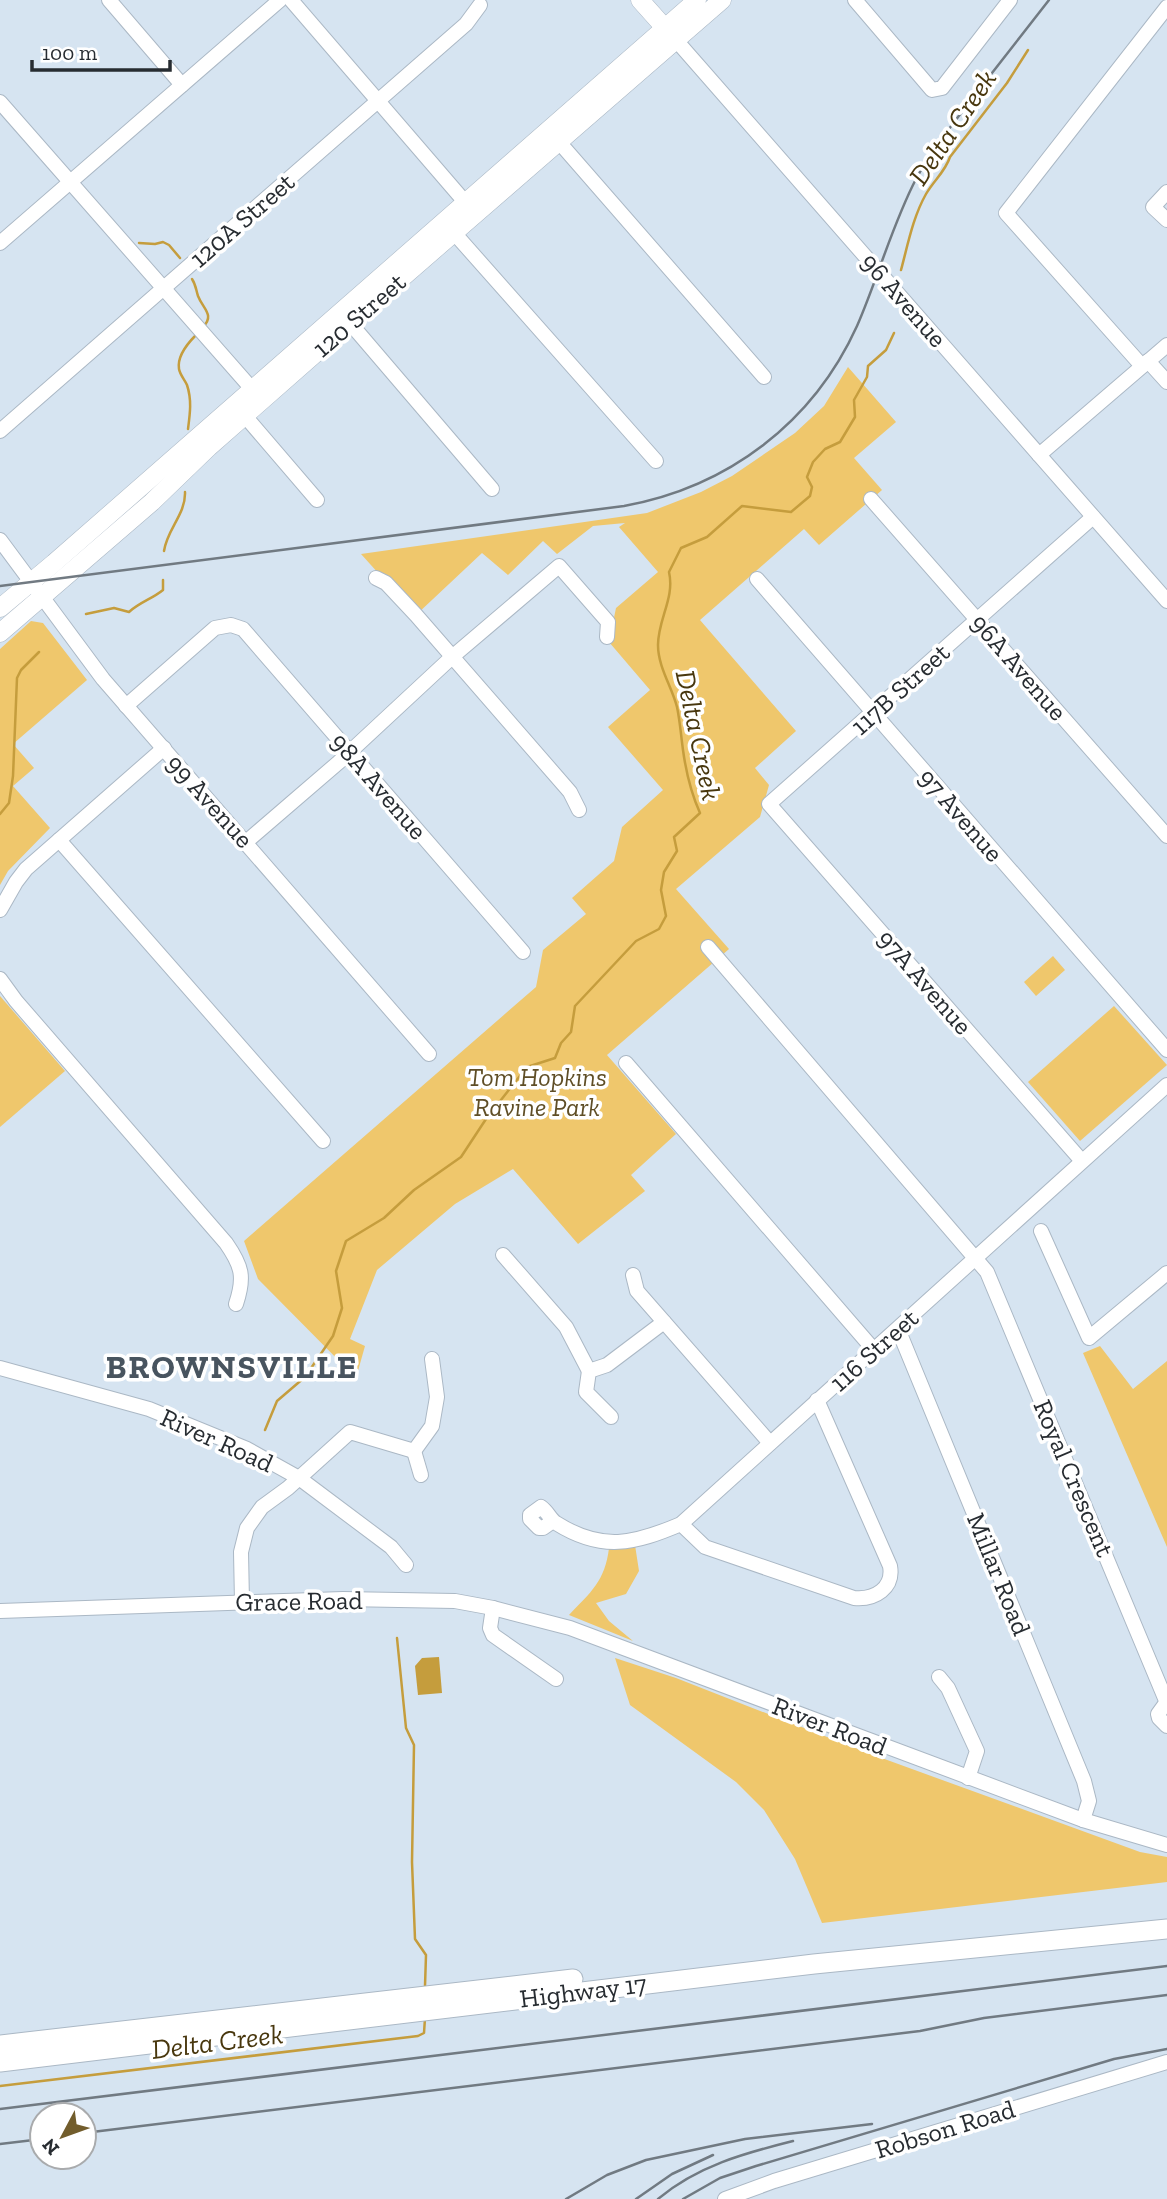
<svg xmlns="http://www.w3.org/2000/svg" width="1167" height="2199" font-family="'Zilla Slab',serif">
	<rect width="100%" height="100%" fill="#d6e4f1"/>
	<g fill="#efc76c">
		<polygon points="848,367 896,422 854,458 882,490 819,545 804,529 700,620 796,731 755,768 769,785 760,817 676,889 729,949 607,1055 676,1134 631,1175 645,1191 578,1244 513,1169 455,1204 377,1270 350,1339 365,1346 356,1378 258,1279 244,1241 536,987 543,950 586,914 572,898 614,861 622,827 663,790 608,727 650,690 609,642 616,608 658,572 619,527 625,523 593,526 557,554 543,541 508,575 482,553 416,615 361,554 647,513 701,492 732,476 795,433 824,406"/>
		<polygon points="31,621 43,623 87,680 13,744 34,768 13,786 50,828 8,871 0,885 0,649"/>
		<polygon points="1053,956 1065,970 1036,996 1024,982"/>
		<polygon points="0,996 65,1071 0,1127"/>
		<polygon points="1114,1006 1167,1065 1080,1141 1028,1082"/>
		<polygon points="1100,1346 1133,1389 1167,1361 1167,1547 1083,1353"/>
		<path d="M635,1545l4,26 -13,23 -30,9 13,18 24,20 -64,-26c22,-23 36,-34 40,-67z"/>
		<polygon points="615,1658 676,1678 868,1753 1140,1852 1167,1857 1167,1882 822,1923 795,1859 764,1810 736,1782 630,1705"/>
	</g>
	<polygon fill="#c59d3d" points="439,1657 442,1693 418,1695 415,1666 422,1658"/>
	<g fill="none" stroke-linecap="round" stroke-linejoin="round">
		<g stroke="#c59d3d" stroke-width="2.5">
			<polyline points="139,243 155,244 163,242 169,245 180,258"/>
			<path d="M901,270c7,-26 12,-53 25,-76 8,-14 19,-22 24,-37l57,-74 21,-33"/>
			<path d="M192,279c4,6 4,11 6,17 5,13 17,19 5,31"/>
			<path d="M188,429c2,-15 4,-29 -1,-44 -2,-5 -7,-10 -8,-16 -2,-12 9,-26 17,-34"/>
			<path d="M164,551c3,-22 22,-37 21,-59"/>
			<path d="M86,614l28,-6 15,4c11,-10 23,-13 34,-22v-10"/>
			<polyline points="0,814 9,803 13,776 17,678 21,670 39,652"/>
			<path d="M265,1430l12,-29 28,-24 28,-41 9,-28 -6,-37 10,-30 38,-23 30,-28 47,-33 25,-38 41,-52 28,-9 6,-15 10,-11 4,-26 61,-65 23,-12 7,-13 -5,-26 3,-18 13,-21 -3,-14 26,-24c-9,-20 -14,-41 -17,-63 -2,-14 -3,-29 -6,-43 -5,-20 -19,-40 -19,-62 0,-26 17,-47 11,-73l12,-24 26,-11 35,-31 49,6 19,-16 2,-9 -5,-10 6,-15 12,-13 15,-7 15,-25 -1,-17 13,-23 1,-11 18,-16 8,-17"/>
			<polyline points="397,1638 406,1728 414,1745 412,1862 415,1939 426,1955 425,1986"/>
			<polyline points="0,2086 418,2036 424,2033 425,2018"/>
		</g>
		<defs>
			<g id="minor">
				<polyline points="109,0 182,85"/>
				<polyline points="291,0 465,202"/>
				<polyline points="855,0 932,90 942,88 1010,0"/>
				<polyline points="675,39 1167,601"/>
				<polyline points="0,102 259,397"/>
				<polyline points="552,134 764,377"/>
				<polyline points="1167,192 1153,207 1167,220"/>
				<polyline points="448,226 656,461"/>
				<polyline points="0,243 280,0"/>
				<polyline points="344,316 492,489"/>
				<polyline points="1148,361 1167,382"/>
				<polyline points="1142,366 1006,213 1167,7"/>
				<polyline points="245,416 317,500"/>
				<polyline points="0,431 466,24 480,5"/>
				<polyline points="1039,455 1167,345"/>
				<polyline points="871,499 1167,836"/>
				<polyline points="0,540 103,679 429,1054"/>
				<polyline points="376,578 386,583 416,615 570,792 579,810"/>
				<polyline points="757,579 1167,1050"/>
				<polyline points="126,706 215,628 231,625 243,629 523,952"/>
				<polyline points="59,840 323,1141"/>
				<polyline points="246,842 339,762 452,657 559,566 608,622 607,637"/>
				<polyline points="0,910 16,882 26,869 164,748"/>
				<polyline points="708,947 987,1272 1167,1703"/>
				<path d="M0,979l16,22 210,242c16,23 19,34 10,61"/>
				<polyline points="626,1063 874,1350"/>
				<polyline points="1081,1160 769,804 1093,517"/>
				<polyline points="1041,1231 1089,1338 1167,1273"/>
				<polyline points="503,1255 566,1327 589,1371"/>
				<polyline points="633,1275 637,1291 770,1443"/>
				<polyline points="898,1329 1084,1781 1089,1801 1083,1820"/>
				<polyline points="0,1368 149,1409 247,1449 299,1478 391,1547 406,1565"/>
				<polyline points="611,1417 586,1392 589,1371 607,1365 664,1322"/>
				<polyline points="414,1451 421,1475"/>
				<path d="M553,1521l-10,7h-4l-9,-9v-4l11,-8c7,5 9,12 15,16 46,29 78,21 125,1l486,-439"/>
				<path d="M681,1524l24,23 149,51c21,2 40,-10 36,-32l-73,-166"/>
				<polyline points="242,1602 241,1552 247,1528 262,1507 288,1488 350,1432 414,1451 432,1426 437,1397 432,1359"/>
				<polyline points="493,1608 490,1628 493,1635 556,1679"/>
				<polyline points="0,1611 343,1599 455,1601 493,1608 570,1628 1083,1820 1167,1845"/>
				<polyline points="939,1677 948,1688 977,1751 968,1778"/>
				<polyline points="1166,1703 1158,1714 1159,1718 1167,1726"/>
				<polyline points="725,2199 774,2181 1167,2062"/>
			</g>
			<g id="major">
				<polyline points="640,0 673,37"/>
				<polyline points="0,608 54,563 697,0"/>
				<polyline points="0,633 152,502 209,447 350,323 722,0"/>
			</g>
			<g id="highway">
				<polyline points="0,2045 573,1979"/>
				<polyline points="0,2062 814,1964 1167,1929"/>
			</g>
		</defs>
		<use href="#minor" stroke="#abb8c5" stroke-width="16"/>
		<use href="#major" stroke="#abb8c5" stroke-width="19"/>
		<use href="#highway" stroke="#abb8c5" stroke-width="21"/>
		<use href="#minor" stroke="#fff" stroke-width="14"/>
		<use href="#major" stroke="#fff" stroke-width="18"/>
		<use href="#highway" stroke="#fff" stroke-width="19"/>
		<g stroke="#717a82" stroke-width="2.5">
			<path d="M0,586l624,-80c104,-19 189,-83 233,-180 21,-48 35,-101 59,-147 16,-30 38,-56 58,-83 25,-32 50,-64 75,-96"/>
			<polyline points="0,2109 1167,1966"/>
			<polyline points="84,2133 920,2031 984,2018 1167,1995"/>
			<polyline points="0,2144 42,2139"/>
			<polyline points="566,2199 607,2175 646,2160 745,2139 872,2124"/>
			<polyline points="636,2199 672,2174 713,2155"/>
			<path d="M658,2199c39,-33 87,-46 135,-58"/>
			<polyline points="683,2199 720,2178 756,2166 1114,2059 1167,2049"/>
		</g>
	</g>
	<g text-anchor="middle" stroke-width="7" stroke-linejoin="round" paint-order="stroke">
		<g font-size="26" fill="#272c31" stroke="#fff">
			<text transform="translate(242 220) rotate(-41)" y="9">120A Street</text>
			<text transform="translate(904 300) rotate(49)" y="9">96 Avenue</text>
			<text transform="translate(359 315) rotate(-41)" y="9">120 Street</text>
			<text transform="translate(1019 667) rotate(49)" y="9">96A Avenue</text>
			<text transform="translate(900 689) rotate(-42)" y="9">117B Street</text>
			<text transform="translate(379 786) rotate(49)" y="9">98A Avenue</text>
			<text transform="translate(210 801) rotate(48)" y="9">99 Avenue</text>
			<text transform="translate(961 815) rotate(49)" y="9">97 Avenue</text>
			<text transform="translate(925 982) rotate(49)" y="9">97A Avenue</text>
			<text transform="translate(874 1350) rotate(-42)" y="9">116 Street</text>
			<text transform="translate(217 1440) rotate(24)" y="9">River Road</text>
			<text transform="translate(1074 1478) rotate(67)" y="9">Royal Crescent</text>
			<text transform="translate(999 1574) rotate(68)" y="9">Millar Road</text>
			<text transform="translate(299 1601) rotate(-1)" y="9">Grace Road</text>
			<text transform="translate(830 1726) rotate(21)" y="9">River Road</text>
			<text transform="translate(583 1991) rotate(-7)" y="9">Highway 17</text>
			<text transform="translate(945 2129) rotate(-17)" y="9">Robson Road</text>
		</g>
		<g font-size="26" font-style="italic" fill="#5f4e26" stroke="#fff">
			<text x="537" y="1086">Tom Hopkins<tspan x="537" dy="30">Ravine Park</tspan></text>
		</g>
		<g font-size="28" font-style="italic" fill="#48370e" stroke="#fff">
			<text transform="translate(952 127) rotate(-56)" y="10">Delta Creek</text>
			<text transform="translate(699 735) rotate(78)" y="10">Delta Creek</text>
			<text transform="translate(217 2041) rotate(-7)" y="10">Delta Creek</text>
		</g>
		<g font-size="33" font-weight="bold" letter-spacing="2" fill="#48545f" stroke="#fff">
			<text x="232" y="1378">BROWNSVILLE</text>
		</g>
	</g>
	<g transform="translate(63 2136) rotate(229)"><circle r="33" fill="#ffffff" stroke="#a9abad" stroke-width="2"/>
	<path d="M0-5L12 26L0 18L-12 26Z" fill="#725d2c"/>
	<text y="-10" font-size="19" font-weight="bold" text-anchor="middle" fill="#272c31">N</text>
	</g>
	<path d="M32 60v10h138v-10" fill="none" stroke="#272c31" stroke-width="3.5"/>
	<text x="42" y="60" font-size="21" fill="#272c31" stroke="#ffffff" stroke-width="5" paint-order="stroke">100 m</text>
</svg>
